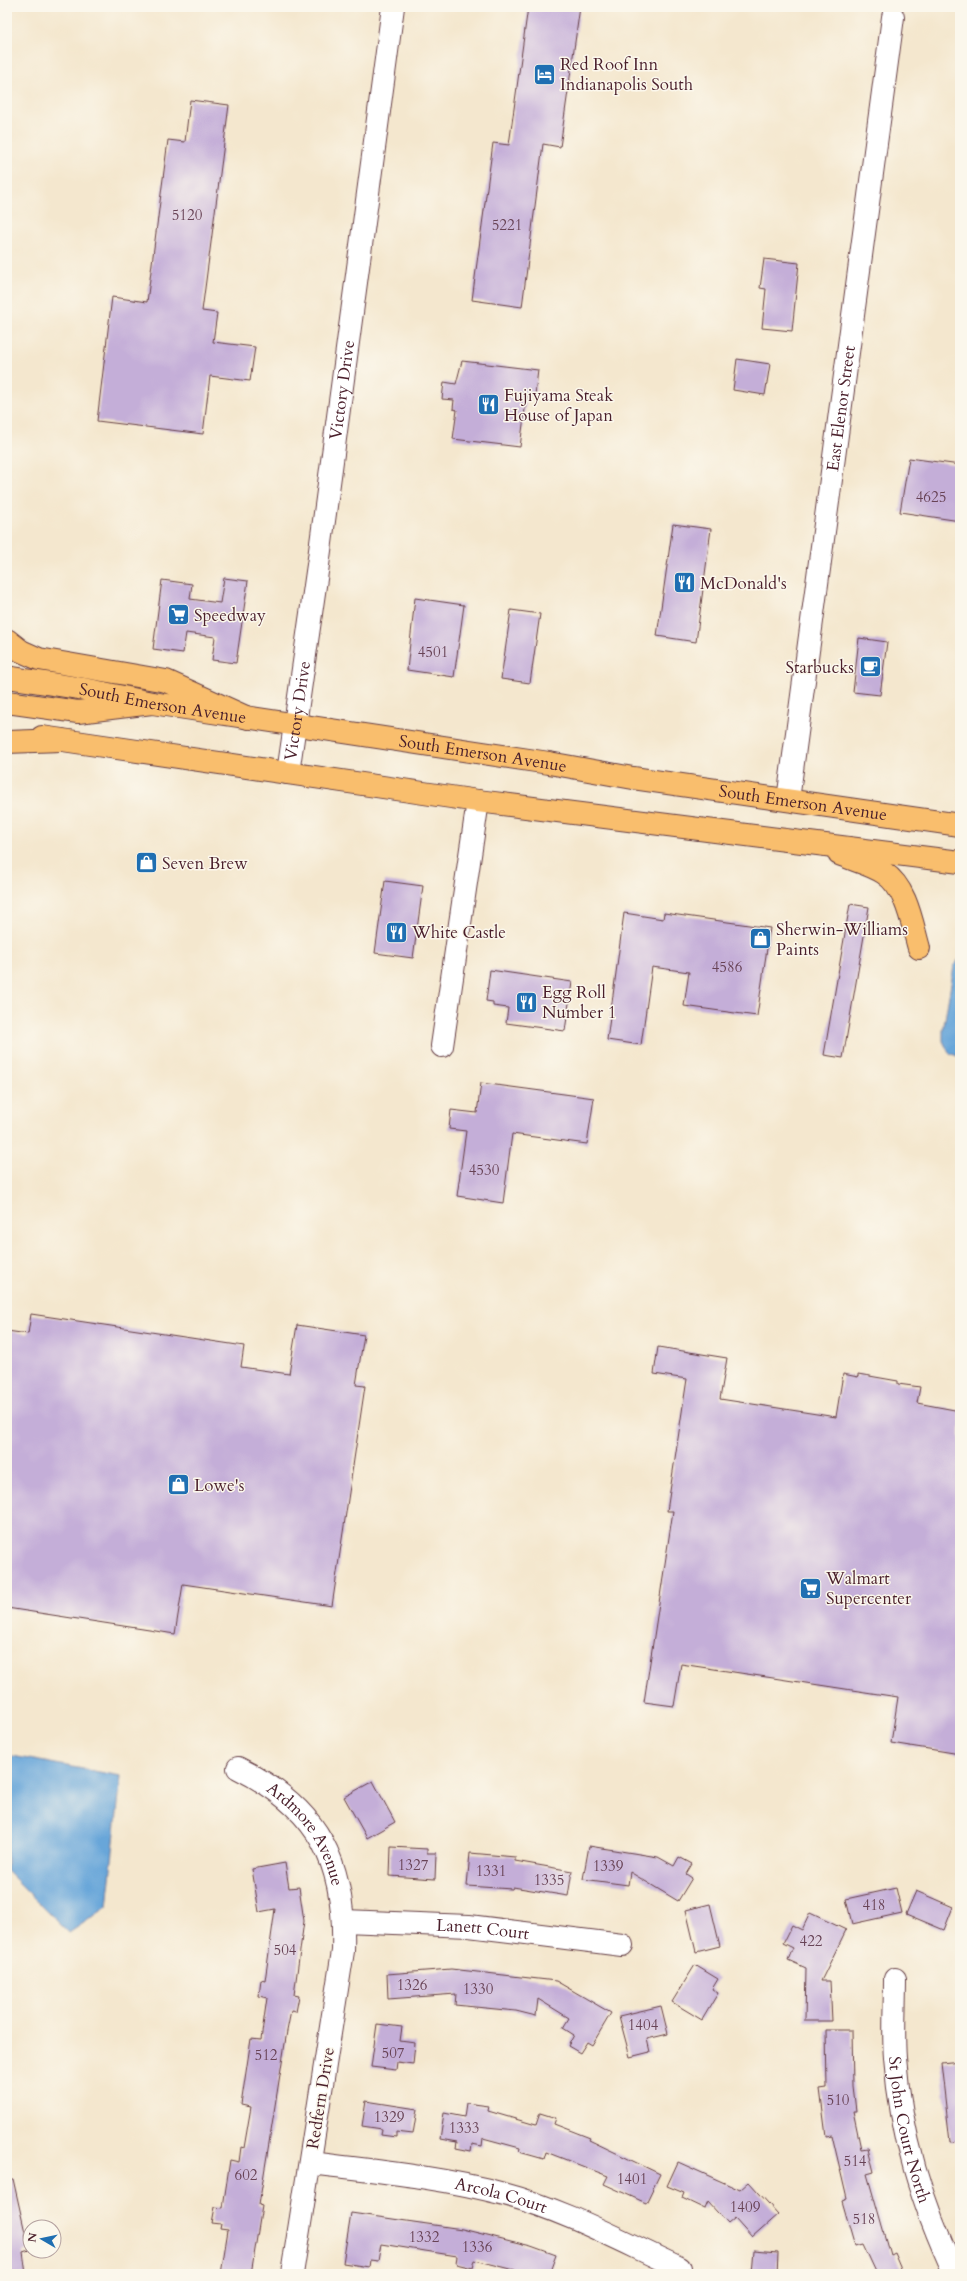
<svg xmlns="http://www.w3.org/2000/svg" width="967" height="2281" font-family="Cardo,serif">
	<rect width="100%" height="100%" fill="#fbf7ec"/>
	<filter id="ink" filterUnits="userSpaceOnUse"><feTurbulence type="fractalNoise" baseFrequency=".025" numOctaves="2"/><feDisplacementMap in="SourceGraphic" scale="8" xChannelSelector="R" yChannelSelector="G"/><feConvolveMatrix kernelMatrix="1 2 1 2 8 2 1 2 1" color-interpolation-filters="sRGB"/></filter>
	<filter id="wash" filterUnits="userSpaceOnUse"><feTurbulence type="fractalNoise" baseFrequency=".012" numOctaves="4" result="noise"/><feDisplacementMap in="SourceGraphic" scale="16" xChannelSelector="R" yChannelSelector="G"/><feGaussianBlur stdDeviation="0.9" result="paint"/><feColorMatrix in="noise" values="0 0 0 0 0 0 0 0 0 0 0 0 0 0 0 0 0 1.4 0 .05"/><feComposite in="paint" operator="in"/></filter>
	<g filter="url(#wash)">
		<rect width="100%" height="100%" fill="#f4e7ce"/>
		<g fill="#67a6d9" stroke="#586282">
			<polygon points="960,958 960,1057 949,1053 943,1041 943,1031 954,966"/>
			<polygon points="7,1755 121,1776 107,1907 69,1933 7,1871"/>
		</g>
		<g id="blocks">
			<g fill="#c4aed8">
				<polygon points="528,7 580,7 560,147 543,144 522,307 472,300 493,143 509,145"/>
				<polygon points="190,100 229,105 202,311 217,313 213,342 255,347 250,381 210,376 203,434 97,421 112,297 147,302 168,140 185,142"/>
				<polygon points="764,259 799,263 792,331 762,328 766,289 760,288"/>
				<polygon points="737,359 770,364 765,395 733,390"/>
				<polygon points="462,361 538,370 535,395 527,394 520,447 453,439 457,410 453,409 454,400 442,399 444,382 456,384"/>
				<polygon points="909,458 960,465 960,521 900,512"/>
				<polygon points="673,524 711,529 696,642 657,636"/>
				<polygon points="224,578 248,581 236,663 212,660 215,637 186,633 183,653 153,649 162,580 192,584 190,599 220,603"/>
				<polygon points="415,598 464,605 454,677 407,670"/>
				<polygon points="511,610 540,614 530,683 501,679"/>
				<polygon points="859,638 887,642 880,695 853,692"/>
				<polygon points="385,881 423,886 413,958 375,953"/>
				<polygon points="850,904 869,907 843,1058 824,1055"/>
				<polygon points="624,913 663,919 664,913 770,928 757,1016 684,1006 689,972 652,967 641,1045 607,1040"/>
				<polygon points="490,970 572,982 565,1031 506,1023 508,1008 493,1006 493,1002 486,1001"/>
				<polygon points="481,1083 594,1098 587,1144 512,1134 503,1203 457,1196 466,1131 449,1129 451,1110 477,1113"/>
				<polygon points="31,1314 244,1346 241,1367 289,1374 297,1325 364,1335 356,1385 365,1386 332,1606 183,1584 175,1634 7,1608 7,1331 28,1334"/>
				<polygon points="658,1347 727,1358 720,1399 836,1417 843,1374 858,1377 858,1374 898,1381 898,1384 920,1387 917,1403 960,1411 960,1754 891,1743 898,1697 681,1664 674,1706 644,1702 673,1511 667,1511 687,1379 654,1374"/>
				<polygon points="373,1781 395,1822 367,1838 344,1797"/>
				<polygon points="589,1846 658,1857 674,1866 679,1857 692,1864 686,1874 692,1878 678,1901 630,1872 628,1885 583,1879"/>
				<polygon points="391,1847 427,1849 427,1853 436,1853 435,1879 390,1876"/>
				<polygon points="470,1853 515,1857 515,1861 572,1871 568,1896 513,1887 512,1889 467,1886"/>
				<polygon points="285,1863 289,1888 299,1887 304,1921 294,1995 299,1996 296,2012 291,2011 287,2031 259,2205 262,2206 251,2274 221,2274 228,2230 220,2229 221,2224 212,2223 215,2207 223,2208 230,2160 239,2162 241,2147 244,2148 251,2107 241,2105 251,2039 261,2040 267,1998 259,1996 261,1980 265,1981 275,1909 259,1912 252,1869"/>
				<polygon points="896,1888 902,1913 852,1924 846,1899"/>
				<polygon points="916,1891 953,1907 944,1930 906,1914"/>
				<polygon points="710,1904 720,1946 696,1952 686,1910"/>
				<polygon points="810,1913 846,1930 821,1981 830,1981 832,2021 805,2021 806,1968 788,1960 793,1948 783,1943 792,1925 802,1930"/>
				<polygon points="695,1965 718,1979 712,1989 718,1993 702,2020 672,2002"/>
				<polygon points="451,1969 556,1981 611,2013 592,2045 587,2042 580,2053 568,2046 574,2035 563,2028 569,2018 538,1999 536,2016 516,2011 455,2005 456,1994 388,1999 387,1974"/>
				<polygon points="661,2006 668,2034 647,2039 650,2052 630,2057 619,2016"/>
				<polygon points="377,2024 402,2027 400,2041 415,2043 413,2064 397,2062 396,2070 371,2067"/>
				<polygon points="826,2030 852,2030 853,2086 856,2111 853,2111 861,2149 868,2148 874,2172 867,2174 890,2255 894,2253 903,2274 877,2274 863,2244 855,2246 842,2201 847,2199 832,2135 826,2136 820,2089 827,2088"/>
				<polygon points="960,2061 960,2141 950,2142 941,2063"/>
				<polygon points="366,2101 417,2109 413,2134 396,2132 396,2137 381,2135 382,2129 362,2126"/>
				<polygon points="466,2103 489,2106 488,2111 536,2125 540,2113 556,2118 554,2124 590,2138 589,2140 660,2174 646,2203 604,2184 608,2176 546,2152 544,2159 519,2152 520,2148 483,2138 482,2146 472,2144 471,2151 456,2148 457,2142 440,2139 444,2113 464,2117"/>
				<polygon points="678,2162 740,2190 749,2182 778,2214 752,2237 735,2218 728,2224 708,2202 705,2209 682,2198 684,2193 667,2186"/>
				<polygon points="7,2179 13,2179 29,2250 23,2252 26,2274 7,2274"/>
				<polygon points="351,2213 462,2229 531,2246 556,2255 549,2274 514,2274 515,2270 475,2260 473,2268 456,2264 457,2256 381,2244 378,2261 370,2260 369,2267 343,2263"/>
				<polygon points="753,2250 778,2252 777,2274 751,2274"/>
			</g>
		</g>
	</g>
	<g filter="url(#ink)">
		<use href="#blocks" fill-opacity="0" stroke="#643d43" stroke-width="1"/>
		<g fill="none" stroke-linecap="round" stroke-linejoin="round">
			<defs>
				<g id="street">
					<path id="s1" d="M288,773l31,-215 74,-551"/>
					<path id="s2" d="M788,800l105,-783"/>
					<polyline points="442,1046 478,801"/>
					<path id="s3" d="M238,1768c81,40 108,95 105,183l-51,323"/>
					<path id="s4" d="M344,1921l125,5 153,19"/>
					<path id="s5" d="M895,1979c0,26 -2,53 0,79 6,79 27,145 60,216"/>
					<path id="s6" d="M310,2163c65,8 131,14 194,31 61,16 119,48 176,74"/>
				</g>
				<g id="primary">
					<path id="s7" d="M7,677l77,12 68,14 397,60 84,15 327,47"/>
					<polyline points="42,737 478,801 960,862"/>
					<path d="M839,854c14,6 33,11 45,19 23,15 28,51 35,75"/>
				</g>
				<g id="highway">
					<polyline points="7,640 21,651 39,659 166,681 248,718"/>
					<polyline points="7,702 78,712 152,703"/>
					<polyline points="7,742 61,740"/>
				</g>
			</defs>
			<use href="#street" stroke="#643d43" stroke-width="24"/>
			<use href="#primary" stroke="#643d43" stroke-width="24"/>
			<use href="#highway" stroke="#643d43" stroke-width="24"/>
			<use href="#street" stroke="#fff" stroke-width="22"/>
			<use href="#primary" stroke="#f9be6d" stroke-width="22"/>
			<use href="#highway" stroke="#f9be6d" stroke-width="22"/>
		</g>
	</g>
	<defs>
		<symbol id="hotel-square" viewBox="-11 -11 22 22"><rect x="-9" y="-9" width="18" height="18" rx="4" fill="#1f6fb2" stroke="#fbf7ec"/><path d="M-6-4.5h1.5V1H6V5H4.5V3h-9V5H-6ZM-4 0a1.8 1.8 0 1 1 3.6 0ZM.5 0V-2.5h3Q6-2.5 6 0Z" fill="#fff"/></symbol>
		<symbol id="restaurant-square" viewBox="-11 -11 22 22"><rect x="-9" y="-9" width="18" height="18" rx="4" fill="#1f6fb2" stroke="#fbf7ec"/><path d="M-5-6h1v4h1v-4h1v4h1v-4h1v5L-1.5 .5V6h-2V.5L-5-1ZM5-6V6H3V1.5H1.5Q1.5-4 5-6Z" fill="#fff"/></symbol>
		<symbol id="supermarket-square" viewBox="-11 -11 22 22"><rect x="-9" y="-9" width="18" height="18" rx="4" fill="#1f6fb2" stroke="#fbf7ec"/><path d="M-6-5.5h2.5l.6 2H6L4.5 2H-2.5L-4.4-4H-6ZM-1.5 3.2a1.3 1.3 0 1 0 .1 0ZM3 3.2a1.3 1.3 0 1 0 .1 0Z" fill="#fff"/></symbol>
		<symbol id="cafe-square" viewBox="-11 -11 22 22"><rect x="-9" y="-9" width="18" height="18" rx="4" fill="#1f6fb2" stroke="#fbf7ec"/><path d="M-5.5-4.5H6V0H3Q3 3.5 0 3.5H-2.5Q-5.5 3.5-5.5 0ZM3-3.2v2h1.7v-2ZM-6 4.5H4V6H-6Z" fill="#fff"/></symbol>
		<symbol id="shop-square" viewBox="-11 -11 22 22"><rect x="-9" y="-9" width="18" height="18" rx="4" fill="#1f6fb2" stroke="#fbf7ec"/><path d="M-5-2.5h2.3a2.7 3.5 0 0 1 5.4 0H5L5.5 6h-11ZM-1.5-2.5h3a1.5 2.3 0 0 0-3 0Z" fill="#fff"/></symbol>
	</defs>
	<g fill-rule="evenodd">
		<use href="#hotel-square" x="532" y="62" width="25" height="25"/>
		<use href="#restaurant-square" x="476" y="392" width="25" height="25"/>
		<use href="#restaurant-square" x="672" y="570" width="25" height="25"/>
		<use href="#supermarket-square" x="166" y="602" width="25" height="25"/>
		<use href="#cafe-square" x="858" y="654" width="25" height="25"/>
		<use href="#shop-square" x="134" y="850" width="25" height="25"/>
		<use href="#restaurant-square" x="384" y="920" width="25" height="25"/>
		<use href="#shop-square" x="748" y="926" width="25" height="25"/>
		<use href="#restaurant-square" x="514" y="990" width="25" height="25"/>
		<use href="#shop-square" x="166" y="1472" width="25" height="25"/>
		<use href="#supermarket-square" x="798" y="1576" width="25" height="25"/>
	</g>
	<g text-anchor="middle" stroke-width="3" stroke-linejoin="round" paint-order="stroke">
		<g font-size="15" fill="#684356">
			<text x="187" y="220">5120</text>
			<text x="507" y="230">5221</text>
			<text x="931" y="502">4625</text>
			<text x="433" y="657">4501</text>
			<text x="727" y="972">4586</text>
			<text x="484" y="1175">4530</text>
			<text x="413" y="1870">1327</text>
			<text x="608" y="1871">1339</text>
			<text x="491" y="1876">1331</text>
			<text x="549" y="1885">1335</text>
			<text x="874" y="1910">418</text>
			<text x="811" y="1946">422</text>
			<text x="285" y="1955">504</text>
			<text x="412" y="1990">1326</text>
			<text x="478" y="1994">1330</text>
			<text x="643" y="2030">1404</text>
			<text x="393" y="2058">507</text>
			<text x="266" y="2060">512</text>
			<text x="838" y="2105">510</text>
			<text x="389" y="2122">1329</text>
			<text x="464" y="2133">1333</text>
			<text x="855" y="2166">514</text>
			<text x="246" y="2180">602</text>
			<text x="632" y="2184">1401</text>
			<text x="745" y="2212">1409</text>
			<text x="864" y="2224">518</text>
			<text x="424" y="2242">1332</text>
			<text x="477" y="2252">1336</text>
		</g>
		<g font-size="17" fill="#4a1f2b" stroke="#fbf7ec" text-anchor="start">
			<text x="560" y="70">Red Roof Inn<tspan x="560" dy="20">Indianapolis South</tspan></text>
			<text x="504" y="401">Fujiyama Steak<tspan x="504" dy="20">House of Japan</tspan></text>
			<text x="700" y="589">McDonald's</text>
			<text x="194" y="621">Speedway</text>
			<text x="854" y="673" text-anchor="end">Starbucks</text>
			<text x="162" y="869">Seven Brew</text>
			<text x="776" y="935">Sherwin-Williams<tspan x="776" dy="20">Paints</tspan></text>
			<text x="412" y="938">White Castle</text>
			<text x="542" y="998">Egg Roll<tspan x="542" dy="20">Number 1</tspan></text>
			<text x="194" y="1491">Lowe's</text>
			<text x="826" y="1584">Walmart<tspan x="826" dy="20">Supercenter</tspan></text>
		</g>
		<g font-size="17" fill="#4a1f2b" stroke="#fbf7ec">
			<text dy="6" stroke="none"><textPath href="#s1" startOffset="387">Victory Drive</textPath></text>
			<text dy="6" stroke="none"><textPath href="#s2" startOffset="395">East Elenor Street</textPath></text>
			<text dy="6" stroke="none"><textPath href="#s7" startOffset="158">South Emerson Avenue</textPath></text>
			<text dy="6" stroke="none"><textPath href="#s1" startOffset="63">Victory Drive</textPath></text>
			<text dy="6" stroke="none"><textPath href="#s7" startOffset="482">South Emerson Avenue</textPath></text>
			<text dy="6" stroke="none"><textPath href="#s7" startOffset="806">South Emerson Avenue</textPath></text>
			<text dy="6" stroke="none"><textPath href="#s3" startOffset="98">Ardmore Avenue</textPath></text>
			<text dy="6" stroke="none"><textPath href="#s4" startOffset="139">Lanett Court</textPath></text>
			<text transform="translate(320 2098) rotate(-81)" y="6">Redfern Drive</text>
			<text dy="6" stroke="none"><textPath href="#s5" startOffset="152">St John Court North</textPath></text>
			<text dy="6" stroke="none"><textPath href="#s6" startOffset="194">Arcola Court</textPath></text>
		</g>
	</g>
	<rect width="967" height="2281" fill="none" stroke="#fbf7ec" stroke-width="24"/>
	<g transform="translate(42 2239) rotate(279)"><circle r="19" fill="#fbf7ec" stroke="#b4a19f"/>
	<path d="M0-3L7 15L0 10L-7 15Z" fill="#1f6fb2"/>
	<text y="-6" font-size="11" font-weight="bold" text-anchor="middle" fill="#4a1f2b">N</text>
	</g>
</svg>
